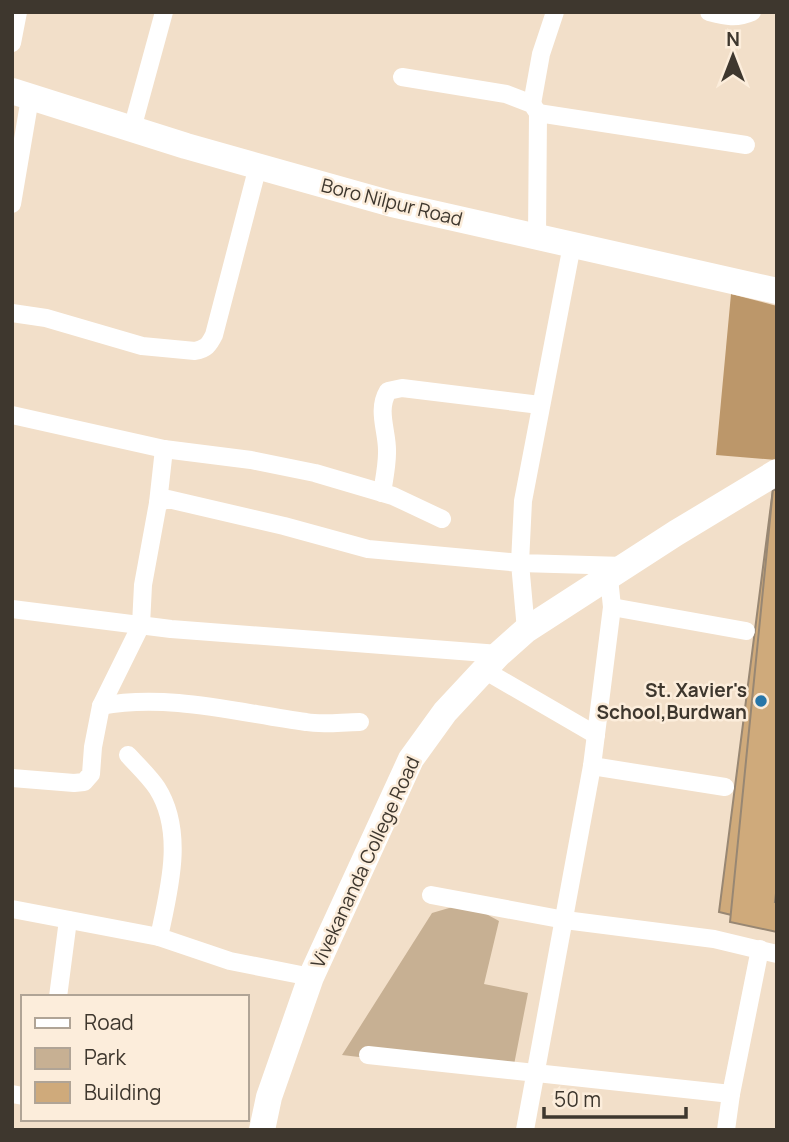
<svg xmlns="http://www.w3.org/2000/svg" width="789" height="1142" font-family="Manrope,sans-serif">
	<rect width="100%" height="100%" fill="#f2dfc9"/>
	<polygon fill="#c7b093" points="466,903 499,921 484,984 528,993 512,1075 342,1055 432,913"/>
	<polygon fill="#bc976a" points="731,294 777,306 777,460 716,455"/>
	<g fill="#cfaa7b" stroke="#988773" stroke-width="2">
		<polygon points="773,489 777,490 777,926 719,912"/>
		<polygon points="773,489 777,491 777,885 775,902 777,902 777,932 730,922"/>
	</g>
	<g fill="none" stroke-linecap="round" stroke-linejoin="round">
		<g stroke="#fff" stroke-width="18">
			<path d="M709,12c16,4 27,7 43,0"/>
			<polyline points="12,43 18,12"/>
			<polyline points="402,77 506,94 532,104 538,113 537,237"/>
			<polyline points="532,104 541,54 555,12"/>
			<polyline points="538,113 746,145"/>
			<polyline points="132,129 164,12"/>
			<polyline points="12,204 30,98"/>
			<polyline points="572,245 523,501 520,563 624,566"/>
			<path d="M12,313l34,5 96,28 53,5c11,-2 14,-6 19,-16l44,-169"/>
			<polyline points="12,415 164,449 251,460 315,473 393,496 442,519"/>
			<path d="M382,493c2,-13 5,-27 5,-40 1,-21 -11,-42 1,-62l14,-3 138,17"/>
			<polyline points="158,503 164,449"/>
			<polyline points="612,607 746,631"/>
			<polyline points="12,609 171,629 499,654"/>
			<polyline points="484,670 596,735"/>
			<path d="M101,706c67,-13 138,7 205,16 17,3 36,0 54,0"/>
			<path d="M128,755c9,10 21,21 29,33 28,44 12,102 2,149l71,24 81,16"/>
			<polyline points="592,766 725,787"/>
			<polyline points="12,778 74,783 84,782 91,774 93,747 101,706 141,625 143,585 158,503 168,499 284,526 368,549 520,563 526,630"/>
			<polyline points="431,895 565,920 714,939 777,954"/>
			<polyline points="12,909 159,937"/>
			<polyline points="58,997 68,920"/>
			<polyline points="368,1055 731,1094 760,949"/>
			<polyline points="12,1094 23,1096"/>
			<polyline points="525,1130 592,766 612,607 609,578"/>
			<polyline points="726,1130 731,1094"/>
		</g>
		<g stroke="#fff" stroke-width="26">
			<polyline points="12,91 186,146 392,204 777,291"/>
			<polyline points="262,1130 269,1097 311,977 411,759 445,712 499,654 526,630 676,533 777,472"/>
		</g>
	</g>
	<circle fill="#2876a8" stroke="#fceddb" stroke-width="2.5" cx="761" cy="701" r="7"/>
	<g text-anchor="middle" stroke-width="5" stroke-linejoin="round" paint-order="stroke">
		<g font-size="19" fill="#3e372e" stroke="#fceddb">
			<text transform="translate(392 202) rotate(14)" y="7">Boro Nilpur Road</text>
			<text transform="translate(365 862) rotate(-65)" y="7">Vivekananda College Road</text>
		</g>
		<g font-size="19" font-weight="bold" fill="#3e372e" stroke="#fceddb" text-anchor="end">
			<text x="747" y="697">St. Xavier's<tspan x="747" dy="22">School,Burdwan</tspan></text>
		</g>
	</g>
	<rect width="789" height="1142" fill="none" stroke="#3e372e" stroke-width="28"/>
	<rect x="21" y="995" width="228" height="126" fill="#fceddb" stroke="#b0a496" stroke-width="2"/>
	<rect x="35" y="1018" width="35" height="10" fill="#ffffff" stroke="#b0a496" stroke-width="2"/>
	<text x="84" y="1030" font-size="21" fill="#3e372e">Road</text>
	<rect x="35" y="1048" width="35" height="21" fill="#c7b093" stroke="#b0a496" stroke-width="2"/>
	<text x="84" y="1065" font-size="21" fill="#3e372e">Park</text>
	<rect x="35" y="1082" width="35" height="21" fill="#cfaa7b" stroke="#b0a496" stroke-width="2"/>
	<text x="84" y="1100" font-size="21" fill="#3e372e">Building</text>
	<g transform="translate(733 56)" stroke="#fceddb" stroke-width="5" paint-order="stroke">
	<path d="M0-5L12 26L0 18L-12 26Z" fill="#3e372e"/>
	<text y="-10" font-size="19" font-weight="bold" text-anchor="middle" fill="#3e372e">N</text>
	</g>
	<path d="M544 1107v10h142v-10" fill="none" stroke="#3e372e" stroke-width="3.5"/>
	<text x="554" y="1107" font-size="21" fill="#3e372e" stroke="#fceddb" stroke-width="5" paint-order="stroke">50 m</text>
</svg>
